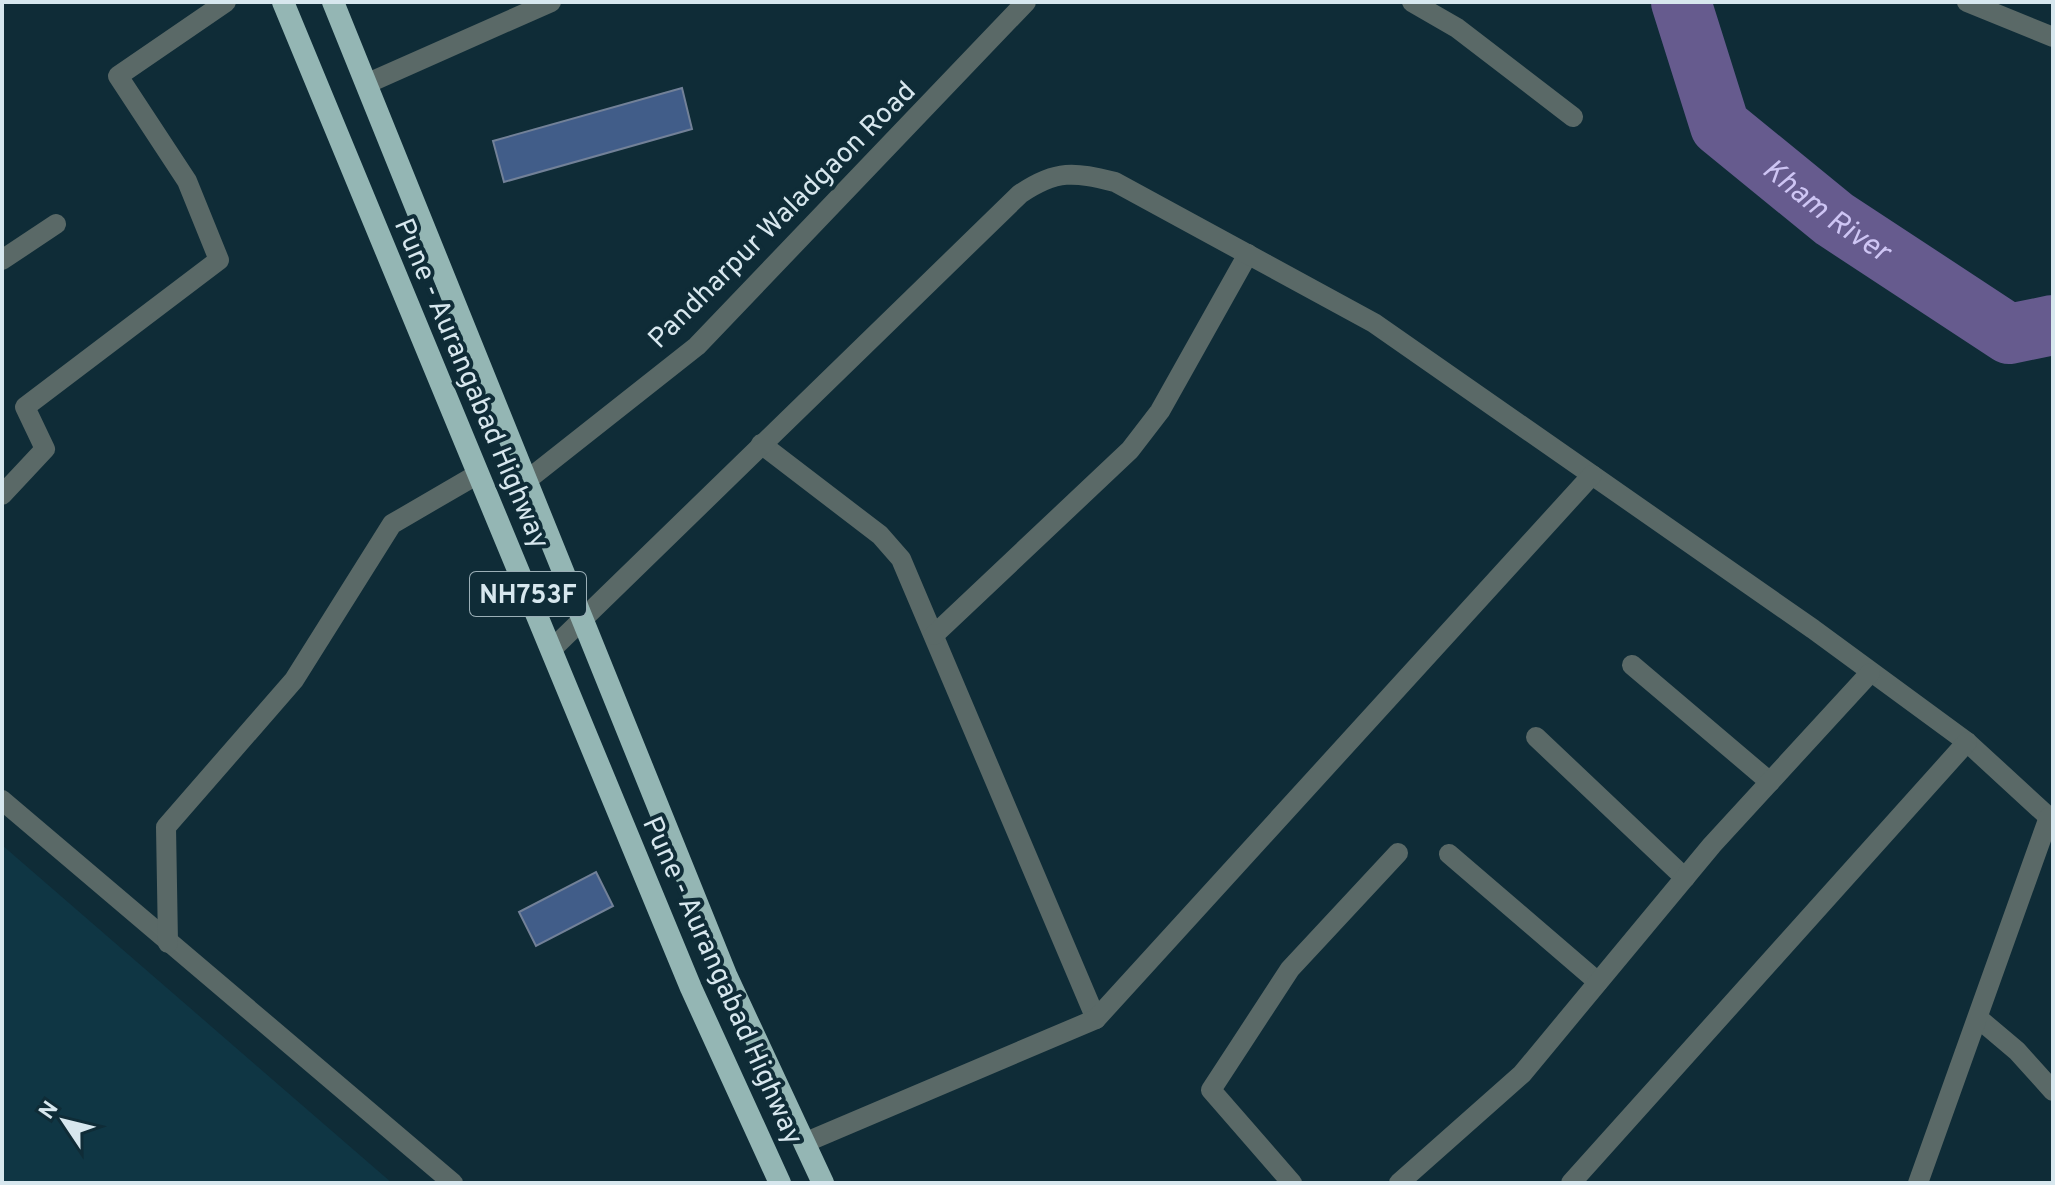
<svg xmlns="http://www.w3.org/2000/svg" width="2055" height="1185" font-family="Overpass,sans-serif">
	<rect width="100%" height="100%" fill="#0f2c37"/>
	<polygon fill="#0f3644" points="2,845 392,1183 2,1183"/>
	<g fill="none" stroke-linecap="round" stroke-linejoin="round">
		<path stroke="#665b8e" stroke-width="60" id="s1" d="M1681,2l39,124 114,93 175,115 44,-9"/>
	</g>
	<g fill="#415d89" stroke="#728198" stroke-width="2">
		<polygon points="682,88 692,129 504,182 493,141"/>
		<polygon points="596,872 613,906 536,946 519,912"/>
	</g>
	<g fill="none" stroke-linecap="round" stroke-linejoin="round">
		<g stroke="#5a6967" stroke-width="20">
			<polyline points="1412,2 1457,28 1573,117"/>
			<polyline points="1967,2 2053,37"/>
			<polyline points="366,84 551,2"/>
			<polyline points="2,260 56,224"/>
			<polyline points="761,444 880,535 901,559 1096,1019"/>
			<polyline points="526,481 697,346 1026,2"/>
			<polyline points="2,495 45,449 25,407 219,260 187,181 118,76 226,2"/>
			<polyline points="934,635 1130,450 1160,411 1248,254"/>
			<path d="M551,650l469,-456c37,-25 54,-22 95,-12l259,141 439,306 154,113 86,79"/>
			<polyline points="1632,665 1770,782"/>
			<polyline points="1536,737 1685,878"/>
			<polyline points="2,800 453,1183"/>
			<polyline points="1449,854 1598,982"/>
			<polyline points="168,943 166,827 294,680 392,524 478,474"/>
			<polyline points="1978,1018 2017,1051 2053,1091"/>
			<polyline points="804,1143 1096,1019 1592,475"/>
			<polyline points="1292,1183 1211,1090 1290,969 1398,853"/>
			<polyline points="1399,1183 1522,1074 1712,845 1870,673"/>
			<polyline points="1571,1183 1967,742"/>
			<polyline points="1918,1183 2049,817"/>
		</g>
		<g stroke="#94b6b4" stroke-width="22">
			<polyline points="283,2 691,988 780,1183"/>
			<polyline points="333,2 727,977 823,1183"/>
		</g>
	</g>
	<g text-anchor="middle" stroke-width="8" stroke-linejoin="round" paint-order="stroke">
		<rect fill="#0f2c37" stroke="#9bafb7" stroke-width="2" x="470" y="572" width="116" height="44" rx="6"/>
		<g font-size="26" font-weight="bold" fill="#d7e7ee">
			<text x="528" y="603">NH753F</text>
		</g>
		<g font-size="28" fill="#d7e7ee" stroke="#0f2c37">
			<text transform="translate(781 214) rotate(-45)" y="10">Pandharpur Waladgaon Road</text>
			<text transform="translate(473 383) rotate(67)" y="10">Pune - Aurangabad Highway</text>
			<text transform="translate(724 980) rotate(66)" y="10">Pune - Aurangabad Highway</text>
		</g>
		<g font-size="30" font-style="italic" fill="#cec5f4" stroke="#0f2c37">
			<text dy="10" stroke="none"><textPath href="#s1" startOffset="266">Kham River</textPath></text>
		</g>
	</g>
	<rect width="2055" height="1185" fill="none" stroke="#d7e7ee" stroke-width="8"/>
	<g transform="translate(64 1121) rotate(305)" stroke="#0f2c37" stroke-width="6" paint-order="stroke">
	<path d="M0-6L14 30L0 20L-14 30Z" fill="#d7e7ee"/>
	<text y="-12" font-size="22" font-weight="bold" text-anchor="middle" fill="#d7e7ee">N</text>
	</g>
</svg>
